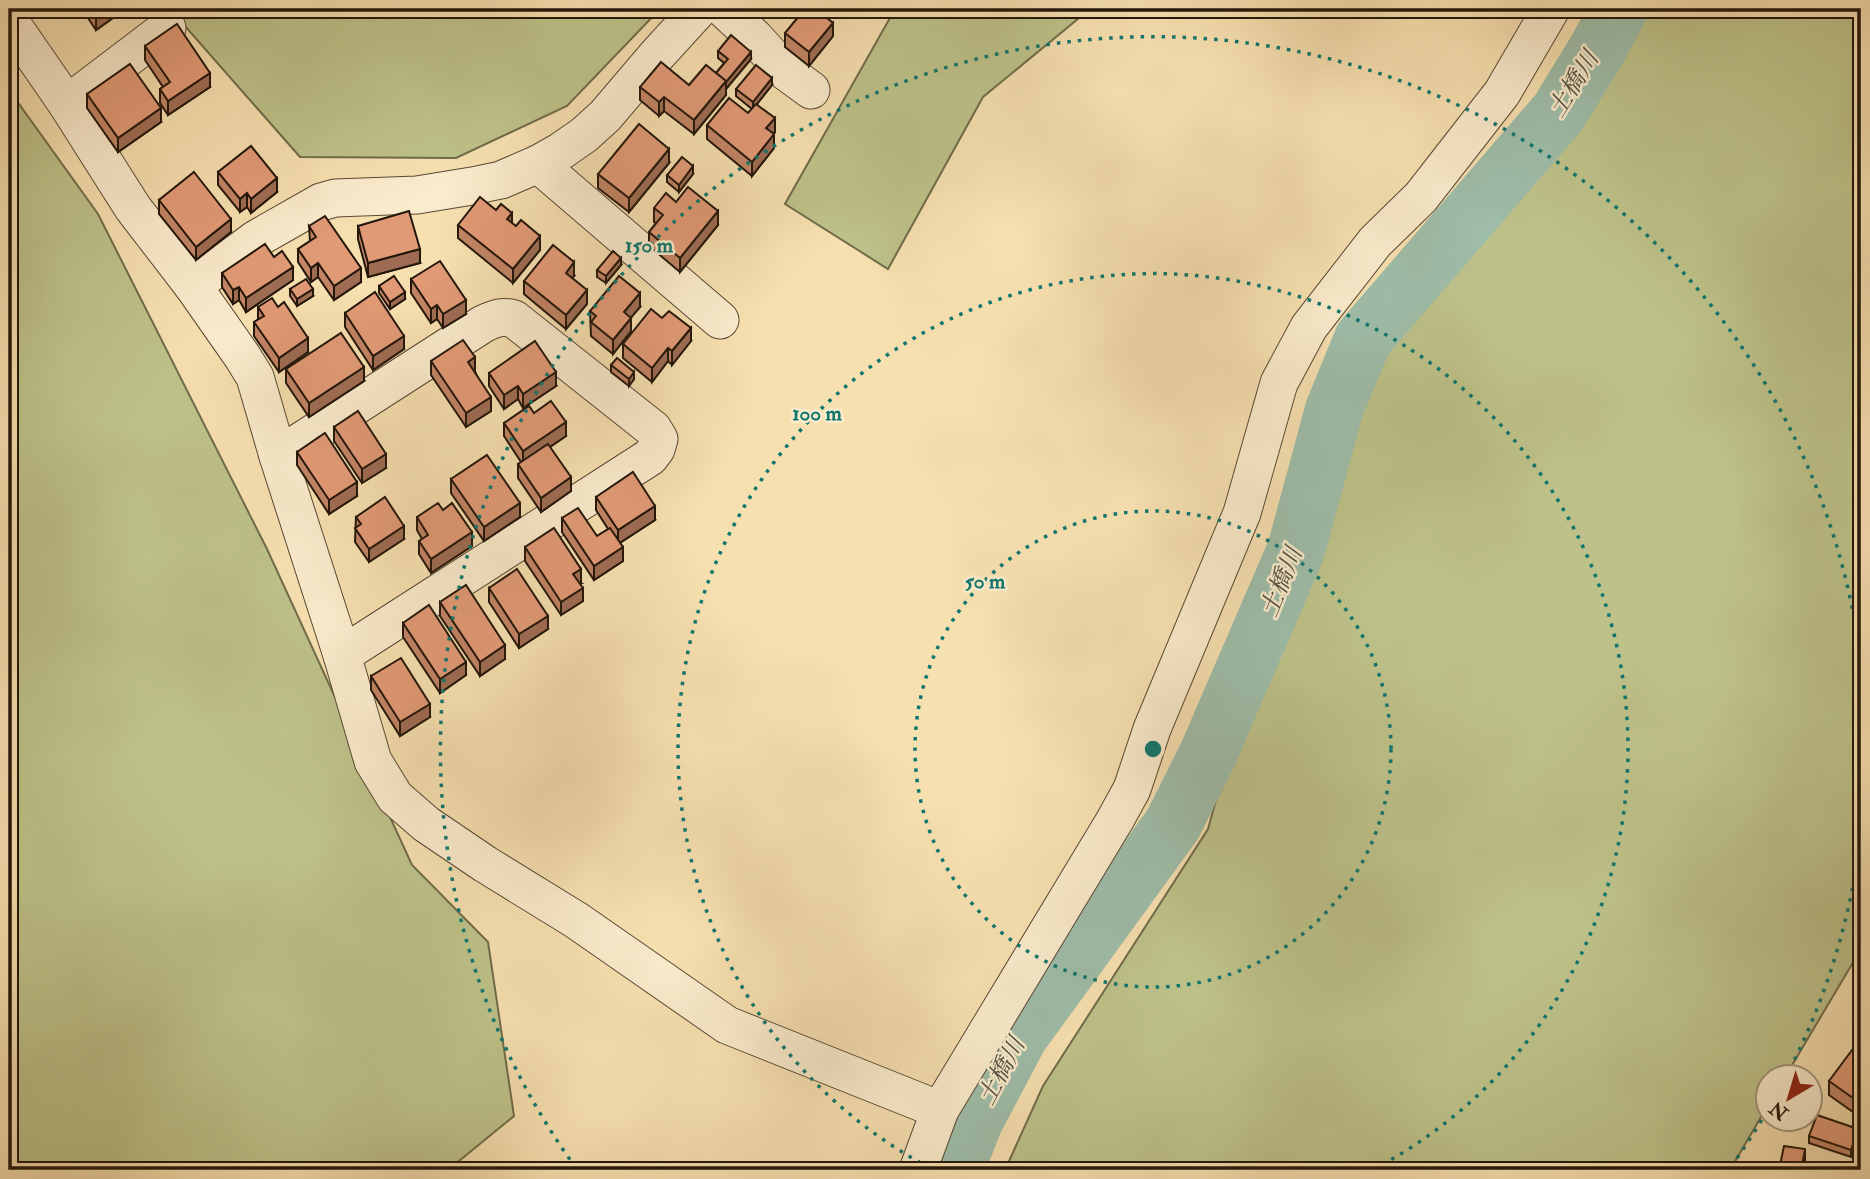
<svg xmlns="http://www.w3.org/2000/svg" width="1870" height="1179" font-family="'IM FELL Double Pica','Noto Serif JP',serif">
	<rect width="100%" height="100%" fill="#f7e0b0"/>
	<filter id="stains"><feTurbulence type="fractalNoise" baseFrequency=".00286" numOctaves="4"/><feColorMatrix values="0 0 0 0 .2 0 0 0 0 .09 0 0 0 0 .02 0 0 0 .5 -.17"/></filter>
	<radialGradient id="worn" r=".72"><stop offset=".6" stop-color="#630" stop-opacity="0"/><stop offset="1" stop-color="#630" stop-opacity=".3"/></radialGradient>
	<g fill="#bec28a" stroke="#706c4a" stroke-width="2">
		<polygon points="170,9 660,9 567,106 456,158 300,157"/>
		<polygon points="895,9 1090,9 983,97 888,269 785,204"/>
		<polygon points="1650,9 1861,9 1861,949 1785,1077 1769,1078 1768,1105 1730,1170 1005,1170 1043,1086 1208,829 1312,453 1398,278"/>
		<polygon points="9,90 98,214 267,549 412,865 488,942 514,1116 448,1170 9,1170"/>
	</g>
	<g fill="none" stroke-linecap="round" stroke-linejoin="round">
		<polyline stroke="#9ebda9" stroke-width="58" points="955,1170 974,1121 1019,1036 1173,824 1208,754 1296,550 1334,410 1363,339 1559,112 1598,48 1619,9"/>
		<defs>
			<g id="street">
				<polyline points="724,9 755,38 785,71 811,90"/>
				<polyline points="9,20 67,104 133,208 193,286 242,356 255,377 278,456 342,655 373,761 395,797 426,824 485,864 576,920 727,1025 940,1110"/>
				<polyline points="67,104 167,28"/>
				<polyline points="538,164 720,320"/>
				<polyline points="193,286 256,239 321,202 335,198 417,195 472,186 501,180 538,164 561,151 584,135 605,116 657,55 699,9"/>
				<path d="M278,456l205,-132c11,-5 19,-9 31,-5l139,110 6,10 -3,10 -6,8 -308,198"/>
				<polyline points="918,1170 940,1110 1115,820 1132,789 1152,729 1242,513 1279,383 1309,327 1375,242 1421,197 1502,93 1551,9"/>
			</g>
		</defs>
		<use href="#street" stroke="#584834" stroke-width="39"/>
		<use href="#street" stroke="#faebcc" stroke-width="37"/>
	</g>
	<g fill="#c28465" stroke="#23160a" stroke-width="2">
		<polygon points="18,9 35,9 24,17"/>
		<polygon points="55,9 67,9 67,12 61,17"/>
		<polygon points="82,9 117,9 117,15 96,30"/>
		<polygon points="800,9 825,9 825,16 833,36 809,66 785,47 785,33 800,15"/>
		<polygon points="145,46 210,87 168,115 160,103 160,89 163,87 145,60"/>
		<polygon points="718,51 751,59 726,89 726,95 694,134 664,111 659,116 640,100 640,87 689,85 716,73 724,63 718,58"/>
		<polygon points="772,85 757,104 775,132 773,134 774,148 752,176 707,139 707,125 748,113 752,109 736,96 736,89"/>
		<polygon points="87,94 161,122 118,152 87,108"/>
		<polygon points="669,163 629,212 598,188 598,174"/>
		<polygon points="218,172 277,192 251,213 247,207 240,212 218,185"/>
		<polygon points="693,174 679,192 667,182 667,175"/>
		<polygon points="159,200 231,232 196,260 159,214"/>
		<polygon points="676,202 718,225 680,272 649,246 649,232 656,223 654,222 654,208"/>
		<polygon points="512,223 540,250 513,283 458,238 458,225"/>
		<polygon points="309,226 361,282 334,300 318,277 311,282 298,262 298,249 310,241"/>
		<polygon points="358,226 420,263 368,277 358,239"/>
		<polygon points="274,257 293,280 246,312 239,300 233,304 222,287 222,273"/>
		<polygon points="621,265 606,283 597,277 597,270"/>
		<polygon points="574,276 572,278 587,304 566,329 524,294 524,281"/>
		<polygon points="411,279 466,314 443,328 437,319 431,323 411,293"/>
		<polygon points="379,286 405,299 390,309 379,293"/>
		<polygon points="290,289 313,296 297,306 290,296"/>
		<polygon points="258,307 308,352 279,372 254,336 254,322 258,320"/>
		<polygon points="640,307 631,317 631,331 613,354 591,336 590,311"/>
		<polygon points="345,313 404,349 373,370 345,327"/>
		<polygon points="691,341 672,365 668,361 652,382 623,358 623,344"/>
		<polygon points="431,361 475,371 491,411 466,427 431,375"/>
		<polygon points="611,365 634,379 629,386 611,372"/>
		<polygon points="286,369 364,381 309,417 286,383"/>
		<polygon points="489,373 556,386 523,408 518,399 504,409 489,386"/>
		<polygon points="534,413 566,436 550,447 571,491 541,512 518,478 518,464 521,462 504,436 504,423"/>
		<polygon points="334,427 386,468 362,483 334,441"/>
		<polygon points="297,452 357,496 329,514 297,465"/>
		<polygon points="451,479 520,517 484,541 451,493"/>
		<polygon points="596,497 655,520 620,543 623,561 594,580 562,532 562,518 597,536 608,529 596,510"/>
		<polygon points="443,510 472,546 431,573 419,554 419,541 422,539 417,530 417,517"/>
		<polygon points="356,517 404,539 369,562 355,542"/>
		<polygon points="525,547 581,583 580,583 583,601 561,615 525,561"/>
		<polygon points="489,588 548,629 519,648 489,602"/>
		<polygon points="440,602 505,659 480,676 440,616"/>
		<polygon points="403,623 466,675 440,693 403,637"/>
		<polygon points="371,676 430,717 400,736 371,690"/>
		<polygon points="1861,1050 1861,1115 1860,1117 1829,1095 1829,1081"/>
		<polygon points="1809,1136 1858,1136 1851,1157 1809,1143"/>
	</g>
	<g fill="#9e6c53" stroke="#23160a" stroke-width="2">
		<polygon points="26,9 35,9 24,17 24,10"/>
		<polygon points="62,9 67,9 67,12 61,17 61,10"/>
		<polygon points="107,9 117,9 117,15 96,30 96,16"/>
		<polygon points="833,23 833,36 809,66 809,52"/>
		<polygon points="751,52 751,59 726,89 726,82"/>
		<polygon points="210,73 210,87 168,115 168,101"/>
		<polygon points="772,78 772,85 753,109 753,102"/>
		<polygon points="726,81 726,95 694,134 694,120"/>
		<polygon points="664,97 664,111 659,116 659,102"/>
		<polygon points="161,108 161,122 118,152 118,138"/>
		<polygon points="775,118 775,132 766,142 766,128"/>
		<polygon points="774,134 774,148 752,176 752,162"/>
		<polygon points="669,149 669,163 629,212 629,198"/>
		<polygon points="693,166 693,174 679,192 679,185"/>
		<polygon points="277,178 277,192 251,213 251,199"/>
		<polygon points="247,193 247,207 240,212 240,199"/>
		<polygon points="718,211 718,225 680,272 680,258"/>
		<polygon points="512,213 512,227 507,219"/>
		<polygon points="231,219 231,232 196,260 196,247"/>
		<polygon points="540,236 540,250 513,283 513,269"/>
		<polygon points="420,249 420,263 368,277 368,263"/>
		<polygon points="621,258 621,265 606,283 606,276"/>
		<polygon points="574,262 574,276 566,287 566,273"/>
		<polygon points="318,263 318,277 311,282 311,268"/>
		<polygon points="293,267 293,280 246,312 246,298"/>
		<polygon points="361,268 361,282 334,300 334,286"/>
		<polygon points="239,287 239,300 233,304 233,290"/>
		<polygon points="313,289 313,296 297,306 297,299"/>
		<polygon points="587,290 587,304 566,329 566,315"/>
		<polygon points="405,292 405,299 390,309 390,302"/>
		<polygon points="640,293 640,307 624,326 624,312"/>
		<polygon points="466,300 466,314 443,328 443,314"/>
		<polygon points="437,305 437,319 431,323 431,309"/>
		<polygon points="631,318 631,331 613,354 613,340"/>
		<polygon points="691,328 691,341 672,365 672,351"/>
		<polygon points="404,336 404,349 373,370 373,356"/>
		<polygon points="308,338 308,352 279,372 279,358"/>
		<polygon points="668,348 668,361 652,382 652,368"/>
		<polygon points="475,357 475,371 468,376 468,362"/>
		<polygon points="364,367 364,381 309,417 309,403"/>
		<polygon points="556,372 556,386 523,408 523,394"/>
		<polygon points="634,372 634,379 629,386 629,379"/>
		<polygon points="518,386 518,399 504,409 504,395"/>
		<polygon points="491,397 491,411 466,427 466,413"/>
		<polygon points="566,422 566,436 523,465 523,451"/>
		<polygon points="386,454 386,468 362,483 362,469"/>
		<polygon points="571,477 571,491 541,512 541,498"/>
		<polygon points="357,482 357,496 329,514 329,500"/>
		<polygon points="520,503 520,517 484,541 484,527"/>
		<polygon points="655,506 655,520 618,544 618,530"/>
		<polygon points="404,526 404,539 369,562 369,549"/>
		<polygon points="472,532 472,546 431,573 431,559"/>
		<polygon points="623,547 623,561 594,580 594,566"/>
		<polygon points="581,569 581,583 573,587 573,574"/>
		<polygon points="583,588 583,601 561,615 561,602"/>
		<polygon points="548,616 548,629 519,648 519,634"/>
		<polygon points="505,645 505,659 480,676 480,662"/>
		<polygon points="466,662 466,675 440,693 440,679"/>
		<polygon points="430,704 430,717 400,736 400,722"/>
		<polygon points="1861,1101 1861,1115 1860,1117 1860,1103"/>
		<polygon points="1858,1129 1858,1136 1851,1157 1851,1150"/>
		<polygon points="1805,1149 1805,1163 1804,1170 1802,1166"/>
	</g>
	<g fill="#e19a76" stroke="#23160a" stroke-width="2">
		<polygon points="91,9 107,9 96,16"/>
		<polygon points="805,9 824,9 821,13 833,23 809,52 785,33"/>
		<polygon points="177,24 210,73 168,101 160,89 170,82 145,46"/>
		<polygon points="731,35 751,52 726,82 716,73 728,59 718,51"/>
		<polygon points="661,62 689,85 706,65 726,81 694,120 664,97 659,102 640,87"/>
		<polygon points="130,64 161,108 118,138 87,94"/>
		<polygon points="756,65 772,78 753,102 736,89"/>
		<polygon points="729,98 748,113 756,104 775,118 766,128 774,134 752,162 707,125"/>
		<polygon points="639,124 669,149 629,198 598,174"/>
		<polygon points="251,146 277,178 251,199 247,193 240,199 218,172"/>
		<polygon points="682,157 693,166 679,185 667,175"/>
		<polygon points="194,172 231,219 196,247 159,200"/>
		<polygon points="688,187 718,211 680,258 649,232 663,215 654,208 666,193 676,202"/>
		<polygon points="480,197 496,210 501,204 512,213 507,219 516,226 521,220 540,236 513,269 458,225"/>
		<polygon points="409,211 420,249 368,263 358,226"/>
		<polygon points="325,216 361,268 334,286 318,263 311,268 298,249 316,237 309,226"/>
		<polygon points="265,244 274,257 282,251 293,267 246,298 239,287 233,290 222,273"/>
		<polygon points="553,245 574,262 566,273 587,290 566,315 524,281"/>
		<polygon points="613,251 621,258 606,276 597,270"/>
		<polygon points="440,261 466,300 443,314 437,305 431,309 411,279"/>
		<polygon points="394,276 405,292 390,302 379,286"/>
		<polygon points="619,276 640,293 624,312 631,318 613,340 591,322 596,316 590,311"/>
		<polygon points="306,279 313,289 297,299 290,289"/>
		<polygon points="375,292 404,336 373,356 345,313"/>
		<polygon points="272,298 278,307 284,302 308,338 279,358 254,322 264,316 258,307"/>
		<polygon points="651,309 662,318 669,311 691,328 672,351 668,348 652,368 623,344"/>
		<polygon points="341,333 364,367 309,403 286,369"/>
		<polygon points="463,340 475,357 468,362 491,397 466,413 431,361"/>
		<polygon points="535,341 556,372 523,394 518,386 504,395 489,373"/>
		<polygon points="617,358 634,372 629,379 611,365"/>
		<polygon points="551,401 566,422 523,451 504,423 529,406 534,413"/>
		<polygon points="358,411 386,454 362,469 334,427"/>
		<polygon points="325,433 357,482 329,500 297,452"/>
		<polygon points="548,444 571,477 541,498 518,464"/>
		<polygon points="487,455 520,503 484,527 451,479"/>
		<polygon points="633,472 655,506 618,530 596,497"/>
		<polygon points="385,497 404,526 369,549 355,528 361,524 356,517"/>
		<polygon points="438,503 443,510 452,503 472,532 431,559 419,541 428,535 417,517"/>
		<polygon points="578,508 597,536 610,528 623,547 594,566 562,518"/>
		<polygon points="554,528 581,569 573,574 583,588 561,602 525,547"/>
		<polygon points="517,569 548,616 519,634 489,588"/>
		<polygon points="466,585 505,645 480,662 440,602"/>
		<polygon points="429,605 466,662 440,679 403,623"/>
		<polygon points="401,658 430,704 400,722 371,676"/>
		<polygon points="1855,1046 1861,1050 1861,1101 1860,1103 1829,1081"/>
		<polygon points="1817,1115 1858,1129 1851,1150 1809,1136"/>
		<polygon points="1784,1146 1805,1149 1802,1166 1824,1170 1779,1170"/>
	</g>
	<g fill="none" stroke="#0f766e" stroke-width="3.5" stroke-dasharray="3.5 7">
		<circle cx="1153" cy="749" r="238"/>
		<path d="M930 1168A475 475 0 1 1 1376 1168"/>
		<path d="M1861 836A713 713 0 0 1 1788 1073M1767 1111A713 713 0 0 1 1730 1168M576 1168A713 713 0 1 1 1861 662"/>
	</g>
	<g text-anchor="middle" stroke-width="5" stroke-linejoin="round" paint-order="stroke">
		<g font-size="24" font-style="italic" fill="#4e5042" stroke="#faebcc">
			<text transform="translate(1573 84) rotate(-58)" y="8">土橋川</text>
			<text transform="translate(1281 582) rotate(-68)" y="8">土橋川</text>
			<text transform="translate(1001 1071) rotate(-62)" y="8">土橋川</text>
		</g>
	</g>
	<circle cx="1153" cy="749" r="10" fill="#0f766e" stroke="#faebcc" stroke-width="3.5"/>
	<g font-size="21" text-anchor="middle" font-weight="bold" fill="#0f766e" stroke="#faebcc" stroke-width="5" stroke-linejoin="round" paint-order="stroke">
		<text x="649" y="252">150 m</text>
		<text x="817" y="420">100 m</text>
		<text x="985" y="588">50 m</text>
	</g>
	<rect width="1870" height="1179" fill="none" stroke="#f7e0b0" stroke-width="35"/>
	<rect x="10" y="10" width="1849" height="1158" fill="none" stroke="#23160a" stroke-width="3.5"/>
	<rect x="18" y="18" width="1835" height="1144" fill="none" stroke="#23160a" stroke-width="2"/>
	<g transform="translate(1789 1098) rotate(218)"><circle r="33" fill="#faebcc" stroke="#a4967e" stroke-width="2"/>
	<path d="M0-5L12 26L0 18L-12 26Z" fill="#8f2418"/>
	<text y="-10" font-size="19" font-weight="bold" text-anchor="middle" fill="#23160a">N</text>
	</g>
	<rect width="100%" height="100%" filter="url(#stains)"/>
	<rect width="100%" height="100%" fill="url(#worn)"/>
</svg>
